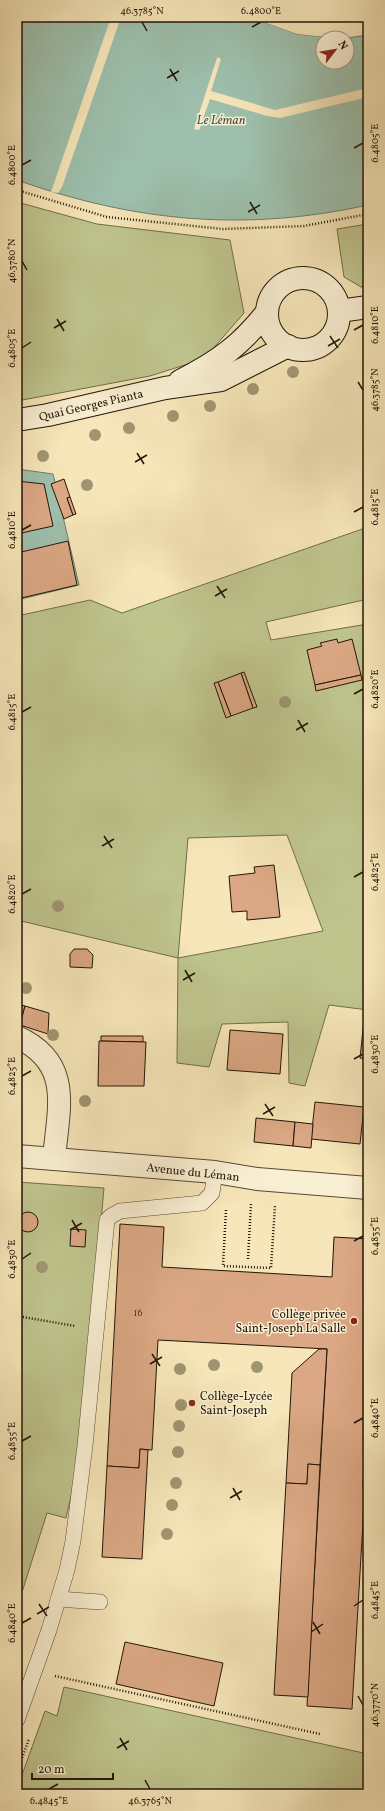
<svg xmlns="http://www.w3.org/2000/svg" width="385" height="1811" font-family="Vollkorn,serif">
	<rect width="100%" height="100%" fill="#f6e6b9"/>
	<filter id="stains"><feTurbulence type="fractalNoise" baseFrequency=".005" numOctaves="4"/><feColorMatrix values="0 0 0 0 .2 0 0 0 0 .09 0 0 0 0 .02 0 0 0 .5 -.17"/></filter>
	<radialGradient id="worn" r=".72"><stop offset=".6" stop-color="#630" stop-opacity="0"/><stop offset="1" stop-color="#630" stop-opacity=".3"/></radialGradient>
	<g fill="#bfc48d" stroke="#706d4a" fill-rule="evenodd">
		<polygon points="17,202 97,224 230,240 244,313 204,359 150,376 17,401"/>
		<polygon points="368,224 368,288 363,288 344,277 337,229"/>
		<path d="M368,527v72l-102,23 5,18 97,-16v386l-39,-5 -24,81 -16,-3 -1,-61 -66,2 -13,43 -32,-4 1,-105 -161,-38v-304l73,-16 32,13zM287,835l36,96 -145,27 10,-120z"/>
		<polygon points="17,1182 104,1188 81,1442 75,1479 66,1518 47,1513 17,1608"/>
		<polygon points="64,1687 368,1754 368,1794 17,1794 17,1789 45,1711 57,1716"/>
	</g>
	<g fill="#9dc0ad" stroke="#6c7c6b">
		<path d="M17,17h233l47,17 36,4h-10v24h24v-24l21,-3v170c-122,27 -233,17 -351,-25z"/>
		<polygon points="17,469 53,474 79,585 17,600"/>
	</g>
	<g fill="#f6e6b9">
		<polygon points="111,17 121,17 62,187 58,193 51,192"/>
		<polygon points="250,17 255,17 297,32 333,36 335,38 297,34"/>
		<polygon points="218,57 221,59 211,91 275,110 368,88 368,97 280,118 267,116 210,99 199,130 194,129 217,58"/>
	</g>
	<g fill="#dba784" stroke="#221607">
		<polygon points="64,479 70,497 67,498 73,515 64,519 51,484"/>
		<polygon points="17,481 44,484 53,526 17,534"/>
		<polygon points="70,497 76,514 73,515 67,498"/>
		<polygon points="68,541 77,585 17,599 17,553"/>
		<polygon points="337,639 338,643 352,639 361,675 315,685 307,650 322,646 320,643"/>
		<polygon points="244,672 257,707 253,708 241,673"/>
		<polygon points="241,673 253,708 231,716 218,682"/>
		<polygon points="361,675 362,680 316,691 315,685"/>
		<polygon points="218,682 231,716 226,718 214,683"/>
		<polygon points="274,865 280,917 247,920 247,911 232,912 229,876 255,873 254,867"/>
		<polygon points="74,949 87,949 93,955 92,968 70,967 70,954"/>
		<polygon points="17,1004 25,1006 20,1025 17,1024"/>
		<polygon points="25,1006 49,1013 48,1034 20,1025"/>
		<polygon points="365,1010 368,1010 368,1059 360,1058"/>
		<polygon points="230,1030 283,1034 280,1074 227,1070"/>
		<polygon points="101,1036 143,1036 143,1042 101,1041"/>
		<polygon points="99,1041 146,1042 144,1086 98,1086"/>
		<polygon points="315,1102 364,1107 360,1144 311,1139"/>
		<polygon points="256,1118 295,1122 293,1146 254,1142"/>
		<polygon points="295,1122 313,1124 311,1148 293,1146"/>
		<circle cx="28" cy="1222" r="10"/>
		<polygon points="120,1224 164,1227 162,1267 332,1277 334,1237 368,1239 368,1422 366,1462 364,1462 363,1487 365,1488 352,1709 307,1706 327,1349 158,1340 152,1450 140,1449 139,1468 107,1466"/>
		<polygon points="71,1229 86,1230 85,1247 70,1246"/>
		<polygon points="319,1349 327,1349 320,1465 308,1464 307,1484 286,1483 292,1373"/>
		<polygon points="140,1449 148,1450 142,1559 102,1557 107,1466 139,1468"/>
		<polygon points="308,1464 320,1465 308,1697 274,1695 286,1483 307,1484"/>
		<polygon points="125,1642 223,1663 214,1706 116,1684"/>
	</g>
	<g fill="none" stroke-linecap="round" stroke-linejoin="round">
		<defs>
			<g id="lane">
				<polyline points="58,1599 100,1602"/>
				<polyline points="17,1720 49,1630 67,1570 73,1541 85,1446 107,1220 111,1216 120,1211 202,1203 212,1193 215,1172"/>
			</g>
			<g id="street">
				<path d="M17,1037c57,26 41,72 37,122"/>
				<polyline points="17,1156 215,1172 257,1179 368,1188"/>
			</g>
			<g id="secondary">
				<circle cx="303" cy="314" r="36"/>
				<polyline points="339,311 368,307"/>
				<path d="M180,381c38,-19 61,-36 87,-69"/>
				<polyline points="17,420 48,415 165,388 221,380 288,346"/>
			</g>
		</defs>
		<use href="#lane" stroke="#574a34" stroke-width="16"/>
		<use href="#street" stroke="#574a34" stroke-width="24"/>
		<use href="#secondary" stroke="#221607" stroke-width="24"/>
		<g stroke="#221607" stroke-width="2.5" stroke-dasharray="1 2" stroke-linecap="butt">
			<polyline points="17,190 107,217 223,229 304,226 368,214"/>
			<polyline points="226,1210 223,1266 271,1268 275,1205"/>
			<polyline points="248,1259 251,1204"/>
			<polyline points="17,1316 75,1326"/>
			<polyline points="55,1676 320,1734"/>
			<polyline points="17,1772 29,1739"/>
		</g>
		<use href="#lane" stroke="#f9efd2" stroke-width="15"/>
		<use href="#street" stroke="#f9efd2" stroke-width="22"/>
		<use href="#secondary" stroke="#f9efd2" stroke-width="22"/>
	</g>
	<g fill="#a09571">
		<circle cx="293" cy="372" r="6"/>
		<circle cx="253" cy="389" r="6"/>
		<circle cx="210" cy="406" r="6"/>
		<circle cx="173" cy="416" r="6"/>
		<circle cx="129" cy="428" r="6"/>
		<circle cx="95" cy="435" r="6"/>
		<circle cx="43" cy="456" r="6"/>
		<circle cx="87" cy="485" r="6"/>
		<circle cx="285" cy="702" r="6"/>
		<circle cx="58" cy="906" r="6"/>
		<circle cx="26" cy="988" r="6"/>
		<circle cx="53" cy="1035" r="6"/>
		<circle cx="85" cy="1101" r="6"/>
		<circle cx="42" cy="1267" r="6"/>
		<circle cx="214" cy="1365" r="6"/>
		<circle cx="257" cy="1367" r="6"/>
		<circle cx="180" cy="1369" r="6"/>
		<circle cx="181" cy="1405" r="6"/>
		<circle cx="179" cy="1426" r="6"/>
		<circle cx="178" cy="1452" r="6"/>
		<circle cx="176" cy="1483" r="6"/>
		<circle cx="172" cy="1505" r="6"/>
		<circle cx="167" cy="1534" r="6"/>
	</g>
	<path fill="none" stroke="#221607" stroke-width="1.5" d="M142,22l5,9M252,27l9,-5M170,69l7,12M167,78l12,-7M354,148l9,-5M22,165l9,-5M250,202l7,12M248,212l12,-7M22,261l5,9M57,319l7,12M54,328l12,-7M354,330l9,-5M330,336l8,12M328,346l12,-7M22,348l9,-6M358,382l5,8M137,453l7,11M135,462l12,-7M354,512l9,-5M22,530l9,-5M217,586l8,12M215,596l12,-7M354,694l9,-5M22,712l9,-5M298,720l7,12M296,730l12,-7M104,836l8,12M102,846l12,-7M354,877l9,-5M22,894l9,-5M185,970l7,12M183,980l12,-7M354,1059l9,-5M22,1076l9,-5M265,1104l8,12M263,1114l12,-7M72,1220l7,12M70,1230l12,-7M354,1241l9,-5M22,1259l9,-6M152,1354l8,12M150,1364l12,-7M354,1423l9,-5M22,1441l9,-5M233,1488l7,12M230,1498l12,-7M39,1604l8,12M354,1606l9,-6M37,1614l12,-7M313,1622l7,12M22,1623l9,-5M311,1632l12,-8M358,1696l5,9M120,1738l7,12M117,1748l12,-7M145,1780l5,9M49,1789l9,-5"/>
	<g fill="#8f2418" stroke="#f9efd2" stroke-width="1.5">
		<circle cx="354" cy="1321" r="4"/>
		<circle cx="192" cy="1403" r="4"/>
	</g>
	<g text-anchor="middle" stroke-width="3" stroke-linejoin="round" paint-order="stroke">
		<g font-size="10" fill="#503a26">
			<text x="138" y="1316">16</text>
		</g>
		<g font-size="12" fill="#221607" stroke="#f9efd2">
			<text transform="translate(91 405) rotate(-13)" y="4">Quai Georges Pianta</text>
			<text transform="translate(193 1172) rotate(6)" y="4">Avenue du Léman</text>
		</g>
		<g font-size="12" fill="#221607" stroke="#f9efd2" text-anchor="end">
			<text x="346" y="1318">Collège privée<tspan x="346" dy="14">Saint-Joseph La Salle</tspan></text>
			<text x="200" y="1400" text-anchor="start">Collège-Lycée<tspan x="200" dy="14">Saint-Joseph</tspan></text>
		</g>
		<g font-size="13" font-style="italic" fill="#4d5241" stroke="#f9efd2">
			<text x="221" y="124">Le Léman</text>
		</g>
	</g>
	<rect width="385" height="1811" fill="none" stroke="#f6e6b9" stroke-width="44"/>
	<g transform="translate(335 50) rotate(59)"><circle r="19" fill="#f9efd2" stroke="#a39881"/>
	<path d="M0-3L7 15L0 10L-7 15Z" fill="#8f2418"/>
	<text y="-6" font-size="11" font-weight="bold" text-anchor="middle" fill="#221607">N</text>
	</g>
	<path d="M32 1773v6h81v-6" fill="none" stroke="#221607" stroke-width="2"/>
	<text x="38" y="1773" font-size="12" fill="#221607" stroke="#f9efd2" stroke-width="3" paint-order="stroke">20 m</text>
	<rect x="22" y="22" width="341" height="1767" fill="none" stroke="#221607" stroke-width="1.5"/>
	<g font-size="10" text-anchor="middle" fill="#221607">
		<text x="142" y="14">46.3785°N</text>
		<text x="261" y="14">6.4800°E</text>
		<text transform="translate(374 143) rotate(-90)" y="4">6.4805°E</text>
		<text transform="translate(11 165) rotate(-90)" y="4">6.4800°E</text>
		<text transform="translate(11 261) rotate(-90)" y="4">46.3780°N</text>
		<text transform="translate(374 325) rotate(-90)" y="4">6.4810°E</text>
		<text transform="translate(11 348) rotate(-90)" y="4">6.4805°E</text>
		<text transform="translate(374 390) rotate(-90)" y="4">46.3785°N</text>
		<text transform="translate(374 507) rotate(-90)" y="4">6.4815°E</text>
		<text transform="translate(11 530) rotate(-90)" y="4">6.4810°E</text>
		<text transform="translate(374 689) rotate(-90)" y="4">6.4820°E</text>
		<text transform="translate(11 712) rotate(-90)" y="4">6.4815°E</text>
		<text transform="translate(374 872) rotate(-90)" y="4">6.4825°E</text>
		<text transform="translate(11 894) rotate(-90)" y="4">6.4820°E</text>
		<text transform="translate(374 1054) rotate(-90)" y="4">6.4830°E</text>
		<text transform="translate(11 1076) rotate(-90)" y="4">6.4825°E</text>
		<text transform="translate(374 1236) rotate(-90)" y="4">6.4835°E</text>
		<text transform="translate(11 1259) rotate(-90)" y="4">6.4830°E</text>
		<text transform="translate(374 1418) rotate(-90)" y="4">6.4840°E</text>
		<text transform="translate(11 1441) rotate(-90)" y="4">6.4835°E</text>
		<text transform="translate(374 1600) rotate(-90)" y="4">6.4845°E</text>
		<text transform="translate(11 1623) rotate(-90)" y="4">6.4840°E</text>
		<text transform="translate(374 1705) rotate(-90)" y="4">46.3770°N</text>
		<text x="49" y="1804">6.4845°E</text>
		<text x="150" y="1804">46.3765°N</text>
	</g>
	<rect width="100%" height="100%" filter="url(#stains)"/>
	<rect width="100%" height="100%" fill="url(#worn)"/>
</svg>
